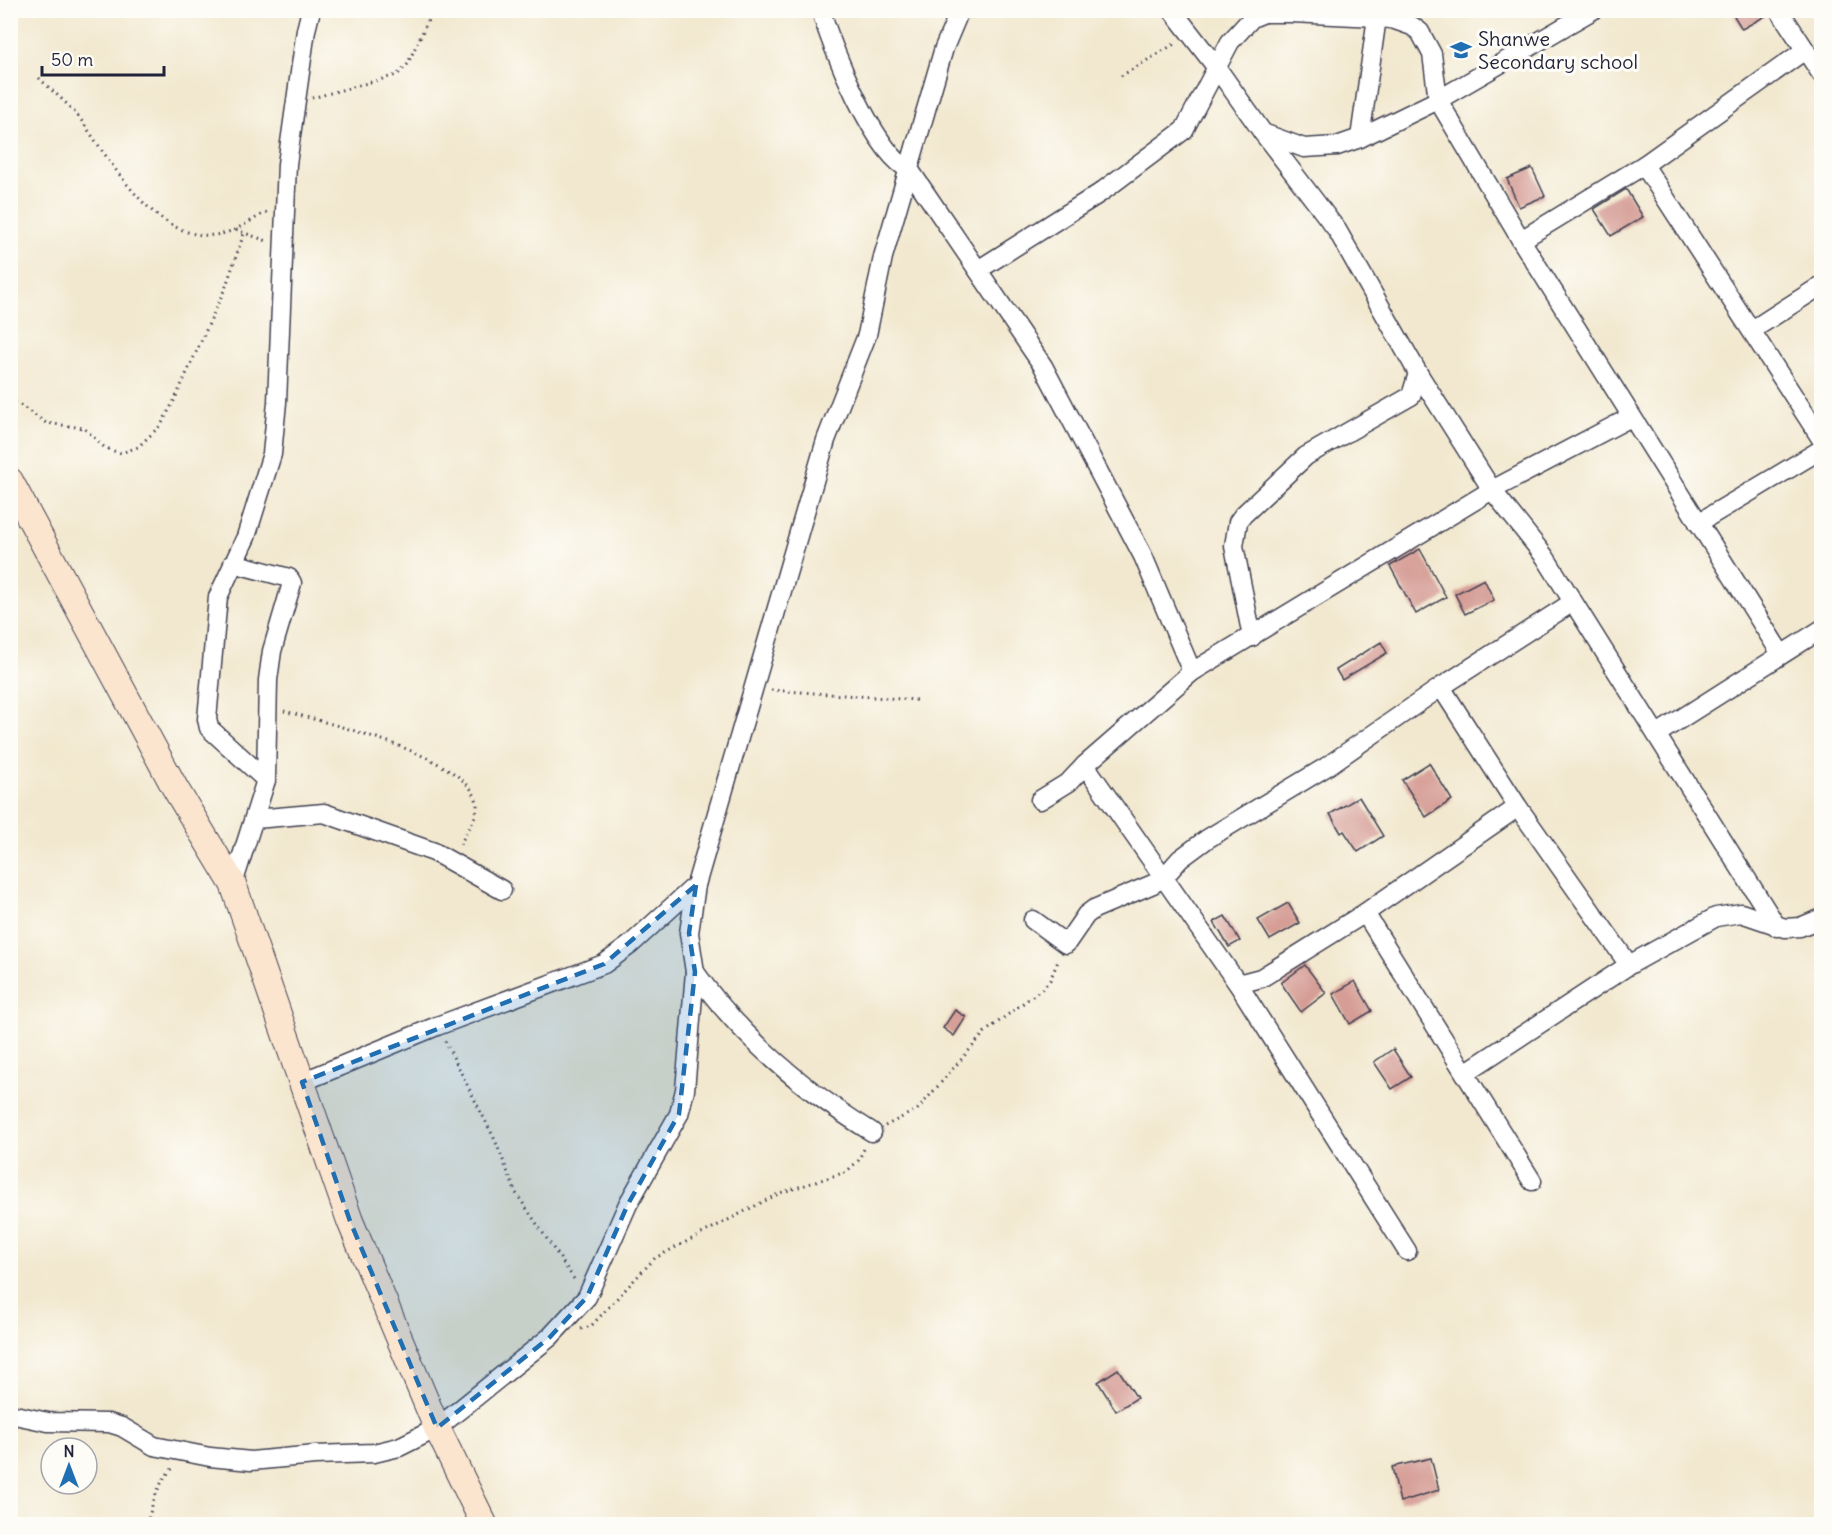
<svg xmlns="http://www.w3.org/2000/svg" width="1832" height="1535" font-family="Delius,sans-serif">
	<rect width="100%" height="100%" fill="#fdfcf7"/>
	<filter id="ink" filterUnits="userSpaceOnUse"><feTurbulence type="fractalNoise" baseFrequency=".0167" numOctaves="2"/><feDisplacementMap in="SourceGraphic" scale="12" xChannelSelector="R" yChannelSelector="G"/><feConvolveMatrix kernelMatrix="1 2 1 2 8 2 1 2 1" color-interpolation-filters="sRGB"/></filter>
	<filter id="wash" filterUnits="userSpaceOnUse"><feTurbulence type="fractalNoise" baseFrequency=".008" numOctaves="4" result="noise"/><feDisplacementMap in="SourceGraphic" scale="24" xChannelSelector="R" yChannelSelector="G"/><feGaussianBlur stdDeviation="1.35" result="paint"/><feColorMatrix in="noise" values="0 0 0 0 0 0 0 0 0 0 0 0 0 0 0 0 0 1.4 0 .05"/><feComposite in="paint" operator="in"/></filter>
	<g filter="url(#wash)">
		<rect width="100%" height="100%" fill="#f2e8cf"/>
		<g id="blocks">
			<g fill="#d59d95">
				<polygon points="1743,10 1768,10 1769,14 1742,29 1734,16"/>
				<polygon points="1532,168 1545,196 1519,207 1507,179"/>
				<polygon points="1626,189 1643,217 1611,236 1594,209"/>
				<polygon points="1420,549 1446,597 1416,614 1390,566"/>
				<polygon points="1484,579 1494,600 1465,614 1455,594"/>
				<polygon points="1381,642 1387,653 1342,680 1336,670"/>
				<polygon points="1429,763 1452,800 1426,817 1402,780"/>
				<polygon points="1359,797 1383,836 1358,852 1344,831 1341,833 1330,814"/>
				<polygon points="1288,903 1300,923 1270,940 1258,920"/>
				<polygon points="1225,916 1240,941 1229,947 1214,922"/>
				<polygon points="1305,965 1326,993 1301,1012 1281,983"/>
				<polygon points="1355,981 1372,1011 1350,1024 1333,994"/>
				<polygon points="955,1010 966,1017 954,1036 943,1028"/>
				<polygon points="1393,1049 1411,1077 1392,1089 1374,1062"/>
				<polygon points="1118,1369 1137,1398 1116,1411 1098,1382"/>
				<polygon points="1431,1458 1439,1490 1400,1502 1392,1467"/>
			</g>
		</g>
	</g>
	<g filter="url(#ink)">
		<use href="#blocks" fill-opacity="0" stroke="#414051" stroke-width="1.5"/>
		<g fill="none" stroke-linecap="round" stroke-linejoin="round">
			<defs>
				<g id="street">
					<path d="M821,10c9,35 55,146 88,159l134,197 100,190 49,116"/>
					<polyline points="1172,10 1217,68 1263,133 1304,148 1337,146 1360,138 1438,100 1593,10"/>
					<polyline points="1779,10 1822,75"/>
					<polyline points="1263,133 1337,230 1418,373 1492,490 1545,557 1777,927"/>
					<polyline points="1360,138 1377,17"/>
					<polyline points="1644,165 1822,440"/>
					<polyline points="1521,240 1644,165 1805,50"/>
					<polyline points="978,270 1100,193 1184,130 1230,42 1252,18 1264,13 1291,13 1377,17 1395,20 1412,26 1420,32 1432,54 1438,100 1521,240 1781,654"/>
					<polyline points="1752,330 1822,285"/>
					<polyline points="1698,523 1822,449"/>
					<polyline points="233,563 289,578 292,583 272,651 268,680 266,780 233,884"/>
					<polyline points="1252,637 1234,546 1238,522 1243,515 1306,456 1411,396 1418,373"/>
					<polyline points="1441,687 1518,807 1629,965"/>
					<polyline points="1657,734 1822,629"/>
					<polyline points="266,780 209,728 207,719 218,597 246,537 272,454 277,402 287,164 306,30 311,10"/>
					<polyline points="1040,800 1069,782 1085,765"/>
					<polyline points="255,819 324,813 434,852 502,890"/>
					<polyline points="1365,913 1532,1181"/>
					<polyline points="1033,920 1066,944 1086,915 1094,909 1153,884 1165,876 1180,859 1207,839 1326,767 1441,687 1573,602"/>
					<path d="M695,972c46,65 110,119 177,160"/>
					<polyline points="1238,984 1261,978 1365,913 1518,807"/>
					<polyline points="1465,1073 1629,965 1716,917 1741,913 1785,928 1800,927 1822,918"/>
					<polyline points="302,1082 437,1026 604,964 630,945 696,885"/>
					<polyline points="1407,1251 1238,984 1085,765 1192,672 1492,490 1631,417"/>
					<polyline points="10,1414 48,1422 109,1423 122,1427 154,1446 210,1457 251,1461 315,1455 374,1453 399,1447 437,1428 550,1337 587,1297 628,1204 679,1114 685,1090 695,972 689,933 696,885 826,440 867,335 883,257 944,48 960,10"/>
				</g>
				<polyline id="secondary" points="10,481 175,788 233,884 350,1221 437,1428 484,1524"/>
			</defs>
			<use href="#street" stroke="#414051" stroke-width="21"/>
			<use href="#secondary" stroke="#414051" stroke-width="28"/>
			<g stroke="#414051" stroke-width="3" stroke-dasharray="1.5 4.5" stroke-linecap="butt">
				<polyline points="1121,76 1176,43"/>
				<path d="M39,78c14,14 31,27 42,42 30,41 73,121 134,115 20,-2 37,-16 54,-24"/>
				<polyline points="312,98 397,75 407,65 433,10"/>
				<polyline points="236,230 267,241"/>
				<polyline points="10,398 46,423 84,428 104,447 114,451 121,453 138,447 161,425 175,399 226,286 244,233"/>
				<polyline points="771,690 916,700"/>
				<path d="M284,711c39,11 189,46 193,93 1,13 -12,31 -18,42"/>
				<polyline points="445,1041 495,1140 516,1193 576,1282"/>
				<polyline points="885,1126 918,1109 985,1032 1043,988 1050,980 1059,959"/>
				<polyline points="581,1329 591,1326 655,1258 780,1193 846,1172 858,1161 865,1147"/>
				<path d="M147,1524c6,-22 10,-41 27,-57"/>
			</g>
			<use href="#street" stroke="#fff" stroke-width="18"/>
			<use href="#secondary" stroke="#fce5cf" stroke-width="26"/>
		</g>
	</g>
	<path fill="#1f6fb2" fill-opacity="0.2" stroke="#1f6fb2" stroke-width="4.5" stroke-dasharray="12 8" stroke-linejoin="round" d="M696,885l-7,48 6,39 -16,142 -51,90 -41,93 -37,40 -113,91 -87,-207 -48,-139 302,-118z"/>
	<defs>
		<symbol id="school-bare" viewBox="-9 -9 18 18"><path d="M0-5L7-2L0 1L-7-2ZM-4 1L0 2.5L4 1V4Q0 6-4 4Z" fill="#1f6fb2" stroke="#fdfcf7" stroke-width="2.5" paint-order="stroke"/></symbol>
	</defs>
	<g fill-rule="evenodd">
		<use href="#school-bare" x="1446" y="35" width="30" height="30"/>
	</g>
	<g text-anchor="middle" stroke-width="6" stroke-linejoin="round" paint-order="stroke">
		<g font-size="20" fill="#22223b" stroke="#fdfcf7" text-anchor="start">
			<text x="1478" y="46">Shanwe<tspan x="1478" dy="23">Secondary school</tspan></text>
		</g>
	</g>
	<rect width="1832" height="1535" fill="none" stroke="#fdfcf7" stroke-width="36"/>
	<g transform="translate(69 1466)"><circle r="28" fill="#fdfcf7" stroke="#a5a5ac" stroke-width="1.5"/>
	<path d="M0-4.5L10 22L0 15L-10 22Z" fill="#1f6fb2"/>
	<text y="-9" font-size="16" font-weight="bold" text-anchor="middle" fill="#22223b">N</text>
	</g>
	<path d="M42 66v9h122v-9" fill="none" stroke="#22223b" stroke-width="3"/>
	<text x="51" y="66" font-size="18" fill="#22223b" stroke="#fdfcf7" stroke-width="4.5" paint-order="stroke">50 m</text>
</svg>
